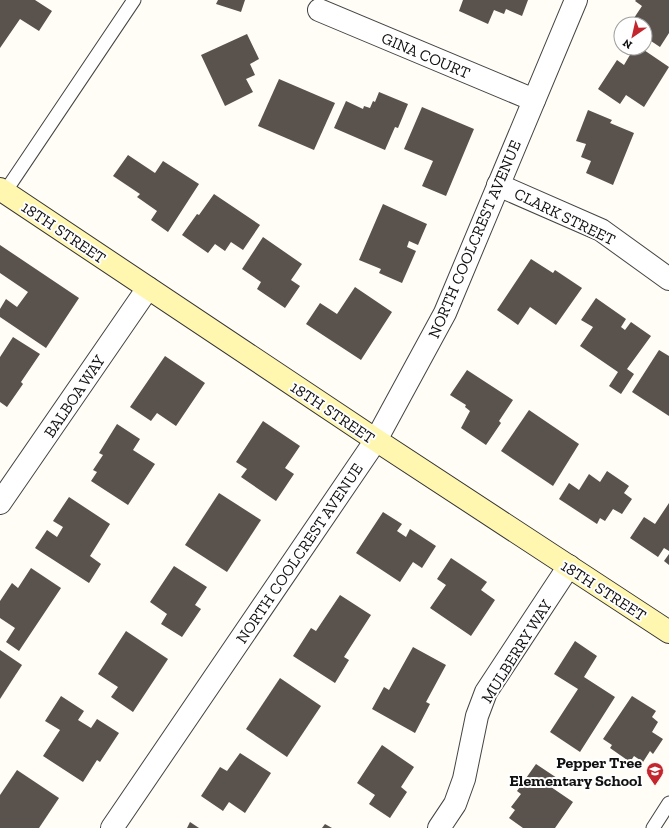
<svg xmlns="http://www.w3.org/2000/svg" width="669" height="828" font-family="'Zilla Slab',serif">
	<rect width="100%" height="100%" fill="#fffdf5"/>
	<g fill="#5a524d">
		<polygon points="0,0 35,0 52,11 39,31 20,19 0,48"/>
		<polygon points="218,0 245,0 241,12 216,4"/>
		<polygon points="463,0 528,0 522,16 506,9 504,14 494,10 488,24 459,11"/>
		<polygon points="636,0 669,0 669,33 660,47 645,37 645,24 630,24 642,6 635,1"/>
		<polygon points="247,34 259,59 250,64 255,75 246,79 253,92 225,106 201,55"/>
		<polygon points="634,48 641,48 669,67 644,107 626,95 620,104 598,89 617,60 624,65"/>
		<polygon points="279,79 335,103 314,150 258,126"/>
		<polygon points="379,92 408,104 398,128 395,127 385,150 334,128 346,101 363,109 364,106 370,108 373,101 375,102"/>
		<polygon points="422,107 474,129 446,196 422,186 433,161 404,149"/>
		<polygon points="588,110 612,120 610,123 634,133 613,185 586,173 591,161 581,157 586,144 576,141"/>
		<polygon points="128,155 155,173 163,161 199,184 168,232 151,220 157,211 137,197 140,194 113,176"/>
		<polygon points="214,194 260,225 243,250 231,242 225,251 215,244 208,253 182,235 197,214 199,215"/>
		<polygon points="383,204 427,224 418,245 409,241 407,247 416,251 402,283 379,273 381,269 359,260"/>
		<polygon points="263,237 302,264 291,280 300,286 285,308 257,289 261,282 242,269"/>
		<polygon points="0,245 79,298 46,348 0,317 0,309 6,299 17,307 28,292 0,273"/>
		<polygon points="531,259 553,273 555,270 582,288 556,325 530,307 518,325 497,310"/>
		<polygon points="355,287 392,312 361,360 306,324 320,303 337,314"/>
		<polygon points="596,298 626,319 621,327 625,330 631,322 651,336 627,369 634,374 621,394 609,386 618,372 580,346 593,327 581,320"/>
		<polygon points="13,337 40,354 21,382 23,384 7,407 0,402 0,357"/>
		<polygon points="659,350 669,356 669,416 632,392"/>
		<polygon points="165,356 205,383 176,426 157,413 151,421 130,407"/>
		<polygon points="467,370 513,400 499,421 501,423 486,445 461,428 470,411 465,407 466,405 450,395"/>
		<polygon points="529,410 579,444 553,486 501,451"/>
		<polygon points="263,421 300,446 285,468 294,474 276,501 241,477 247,469 236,462"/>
		<polygon points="117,424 140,439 133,450 155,464 128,505 91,481 97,472 93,470 103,455 99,453"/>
		<polygon points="607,471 629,486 624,493 632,499 622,514 613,509 605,521 600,518 597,524 559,499 569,483 579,490 589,474 600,482"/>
		<polygon points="219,493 261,520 227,572 185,545"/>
		<polygon points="69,497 110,524 90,556 101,564 89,583 35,548 47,530 57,537 63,527 53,521"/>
		<polygon points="669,503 669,551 664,548 658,557 630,538 644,517 655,524"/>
		<polygon points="383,512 402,524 397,531 406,537 410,529 436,546 422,568 413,562 400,582 356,553"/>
		<polygon points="669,554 669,565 664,561"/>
		<polygon points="451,558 487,582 481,590 495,600 471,636 430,608 446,585 437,579"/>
		<polygon points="174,566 207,587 195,605 201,609 182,637 161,624 167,614 150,602"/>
		<polygon points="31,568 61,588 19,651 6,642 15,628 0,618 0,601 12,583 18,588"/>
		<polygon points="340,595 371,615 344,657 349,660 335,683 293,656 311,628 316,631"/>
		<polygon points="126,631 168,659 133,712 111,697 118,687 98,674"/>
		<polygon points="575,641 597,656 584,677 615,697 580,752 550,732 578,689 554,674"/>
		<polygon points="413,647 446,665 426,702 430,704 415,733 372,709 384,687 389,690"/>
		<polygon points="0,650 22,665 0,699"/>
		<polygon points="280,678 321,706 287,757 246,729"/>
		<polygon points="61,696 84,711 78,720 91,728 97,719 119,733 100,762 97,760 83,782 43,756 60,730 45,721"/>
		<polygon points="632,696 656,711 652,717 658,722 652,732 663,739 653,754 650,751 643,762 634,756 630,762 610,748 612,745 603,739"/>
		<polygon points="382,745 414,767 401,787 407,792 390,818 369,804 375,795 357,783"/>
		<polygon points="240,753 271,773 245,813 229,802 223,811 201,796 220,767 227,771"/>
		<polygon points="536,764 557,778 551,787 573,802 555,828 523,828 509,818 515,810 511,807 521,794 517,791"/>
		<polygon points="17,770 59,798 39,828 0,828 0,795"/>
		<polygon points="190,822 199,828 187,828"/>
		<polygon points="325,824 332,828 322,828"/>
	</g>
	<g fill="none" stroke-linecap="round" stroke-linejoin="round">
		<defs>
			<g id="service">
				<polyline points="5,192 134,0"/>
				<polyline points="653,828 669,803"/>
			</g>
			<g id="minor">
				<polyline points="319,10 534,100"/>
				<polyline points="498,185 601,230 669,279"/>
				<polyline points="0,503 148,288"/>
				<polyline points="112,828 376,440 445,313 576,0"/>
				<polyline points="439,828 455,804 464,779 477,716 486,692 569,566"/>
			</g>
			<polyline id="secondary" points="0,189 376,440 669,632"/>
		</defs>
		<use href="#service" stroke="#444" stroke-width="15"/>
		<use href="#minor" stroke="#444" stroke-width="24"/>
		<use href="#secondary" stroke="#333" stroke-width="24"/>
		<use href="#service" stroke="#fff" stroke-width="13"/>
		<use href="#minor" stroke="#fff" stroke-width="22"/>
		<use href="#secondary" stroke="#fff6b0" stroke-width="22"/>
	</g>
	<defs>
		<symbol id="school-pin" viewBox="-11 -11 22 30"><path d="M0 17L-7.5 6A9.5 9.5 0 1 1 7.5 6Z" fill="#c4262e" stroke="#fff"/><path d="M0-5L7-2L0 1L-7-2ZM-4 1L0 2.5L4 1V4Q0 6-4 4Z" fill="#fff"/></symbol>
	</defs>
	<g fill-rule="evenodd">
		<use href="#school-pin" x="645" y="761" width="20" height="27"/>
	</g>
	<g text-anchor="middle" stroke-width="4" stroke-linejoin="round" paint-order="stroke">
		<g font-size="16" fill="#111" stroke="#fff">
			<text transform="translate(426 55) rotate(23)" y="6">GINA COURT</text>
			<text transform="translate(565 216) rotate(26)" y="6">CLARK STREET</text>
			<text transform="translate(64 232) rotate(34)" y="6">18TH STREET</text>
			<text transform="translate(474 239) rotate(-67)" y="6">NORTH COOLCREST AVENUE</text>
			<text transform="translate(74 396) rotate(-56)" y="6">BALBOA WAY</text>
			<text transform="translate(333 412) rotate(34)" y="6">18TH STREET</text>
			<text transform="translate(299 553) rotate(-56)" y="6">NORTH COOLCREST AVENUE</text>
			<text transform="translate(604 590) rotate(33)" y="6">18TH STREET</text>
			<text transform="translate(516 651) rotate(-58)" y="6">MULBERRY WAY</text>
		</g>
		<g font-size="16" font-weight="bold" fill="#111" stroke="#fff" text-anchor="end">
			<text x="642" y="768">Pepper Tree<tspan x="642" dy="18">Elementary School</tspan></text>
		</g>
	</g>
	<g transform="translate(633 36) rotate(214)"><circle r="19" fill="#ffffff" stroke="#a0a0a0"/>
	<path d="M0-3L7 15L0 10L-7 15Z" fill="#c4262e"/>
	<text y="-6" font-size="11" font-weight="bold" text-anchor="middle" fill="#111111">N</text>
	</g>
</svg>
